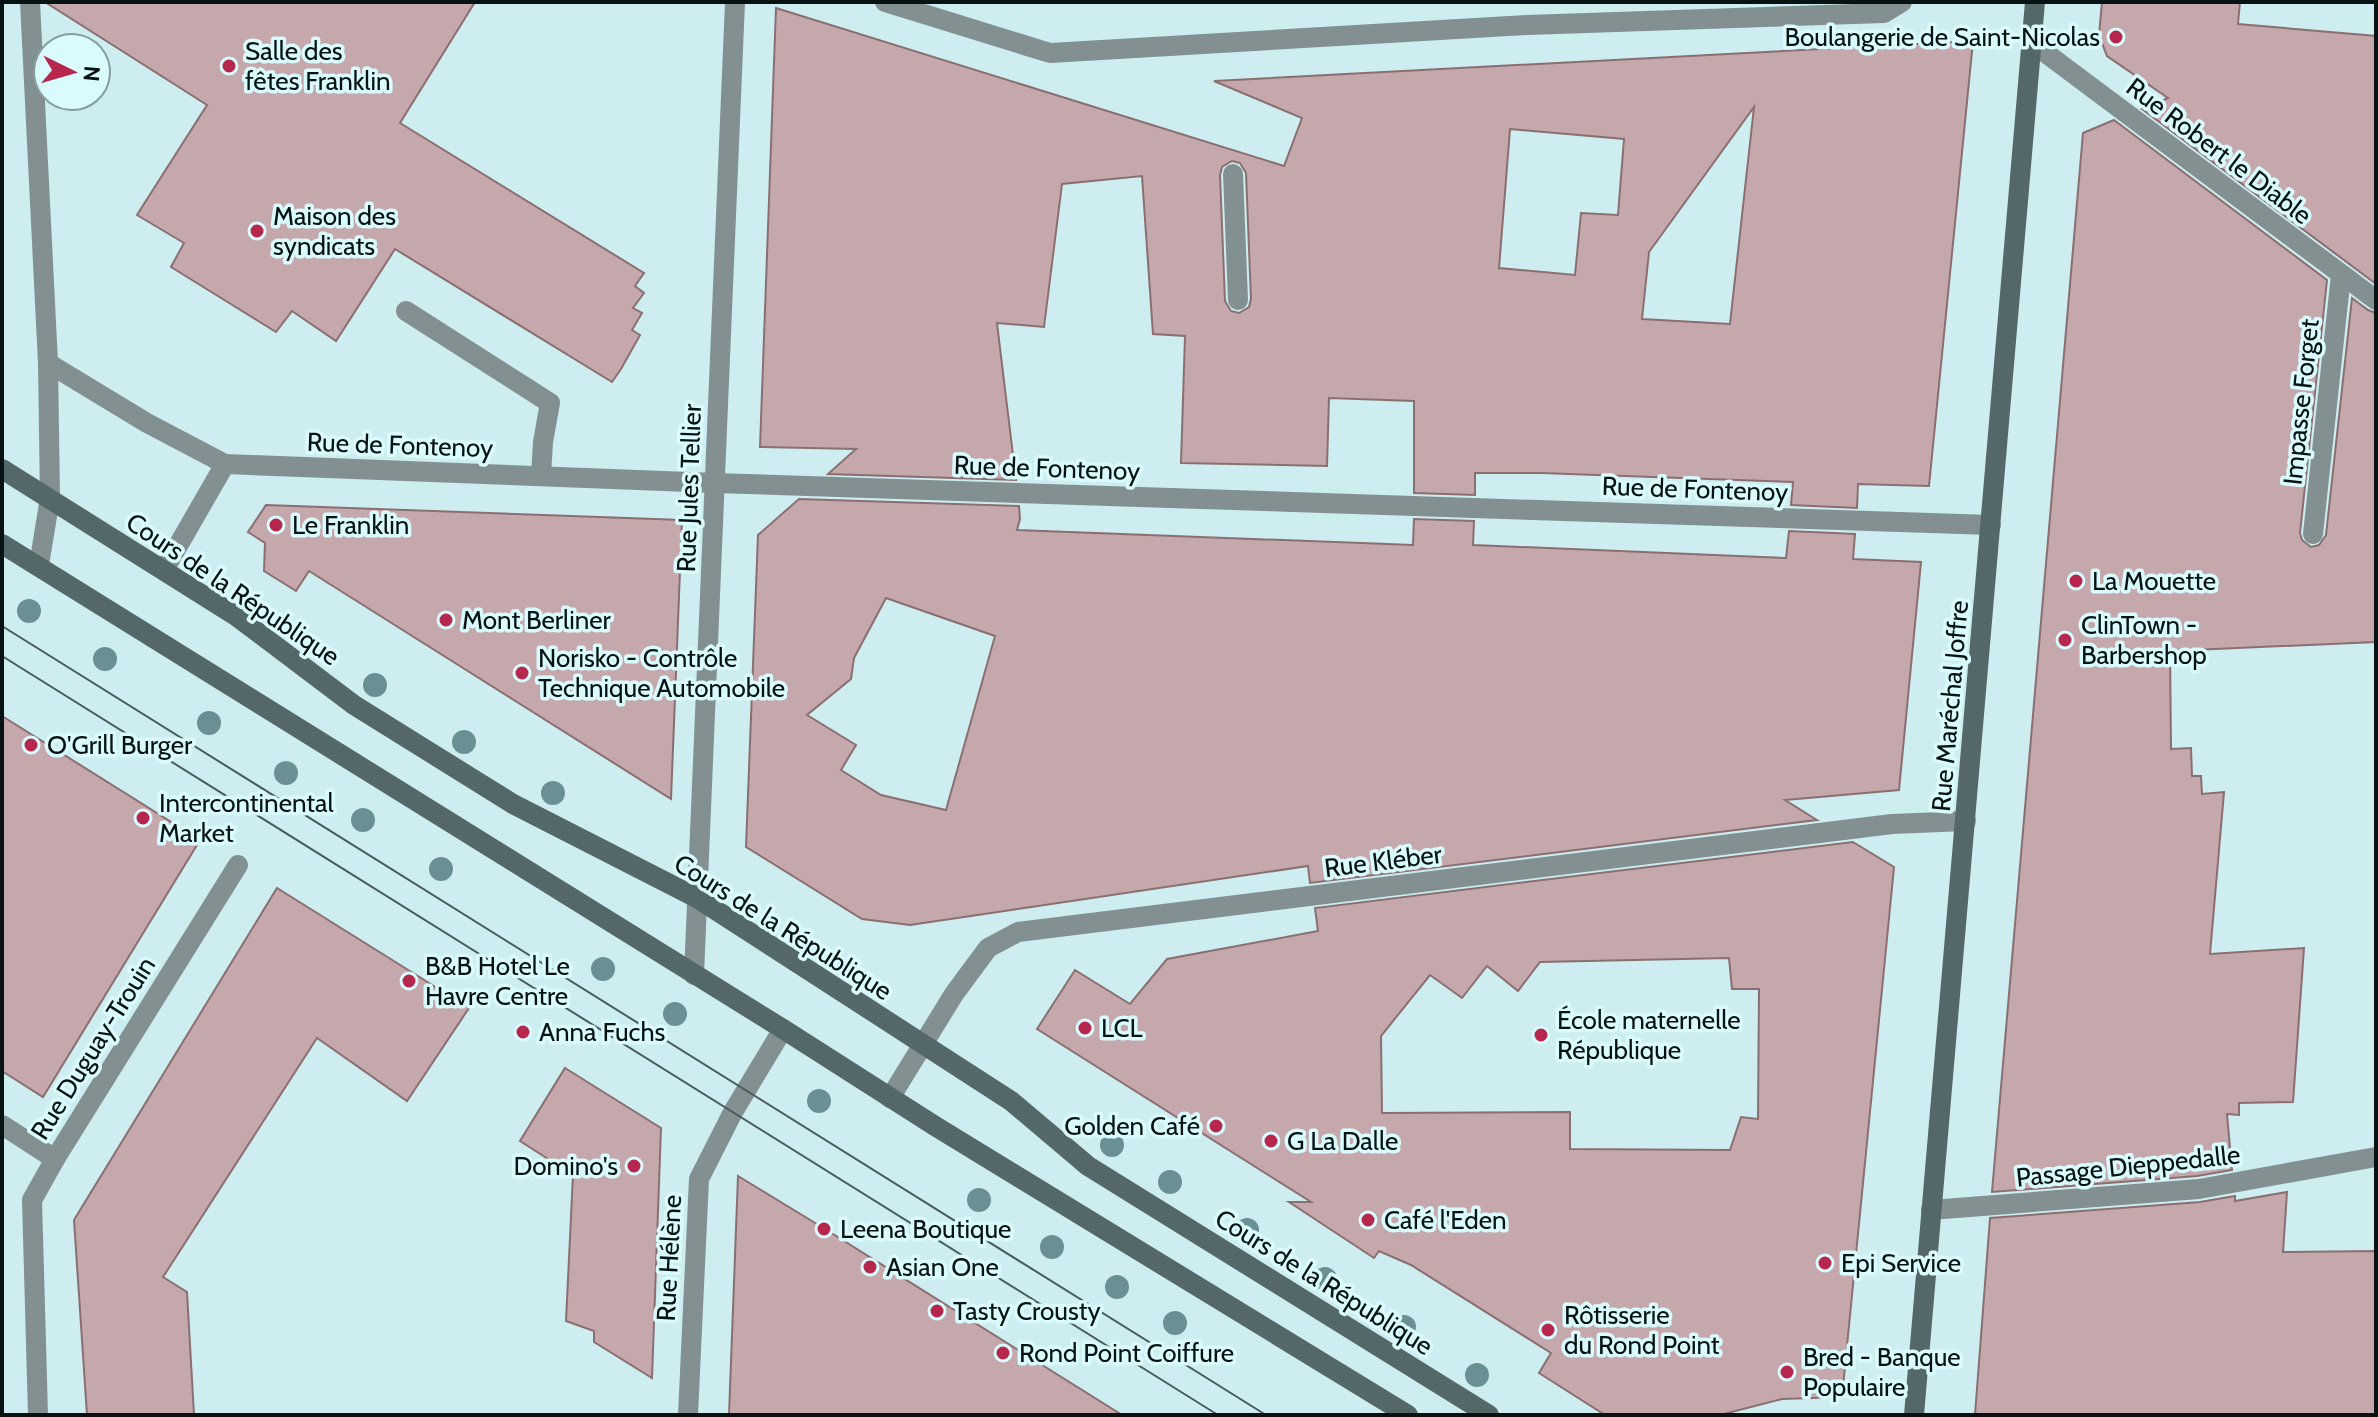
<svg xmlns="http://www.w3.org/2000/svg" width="2378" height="1417" font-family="Cabin,sans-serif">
	<rect width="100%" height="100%" fill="#cdedf0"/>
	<g fill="#c5a8ab" stroke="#8a6f71" stroke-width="2" fill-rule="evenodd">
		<polygon points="45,2 475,2 400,123 644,273 635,286 644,293 633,308 642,313 632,330 640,335 621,369 612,382 395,249 336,341 292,311 276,332 171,267 184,243 137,215 207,105"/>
		<polygon points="2102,2 2240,2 2238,24 2376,36 2376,284 2142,109 2168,98 2107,56 2099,35"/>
		<path d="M776,8l508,158 18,-48 -88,-37 759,-40 -44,445 -71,-2 -1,24 -66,-3 2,-23 -252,-9h-66v22l-61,-2v-92l-85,-3 -2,68 -146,-3 4,-127 -32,-2 -11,-158 -80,8 -18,143 -47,-4 19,157 -188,-6 28,-25 -96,-2zM1754,107l-24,217 -88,-5 7,-67zM1510,129l114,10 -6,76 -37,-2 -6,62 -76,-7zM1232,161l8,2 6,10 5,126 -2,8 -10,6 -8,-2 -6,-10 -5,-126 2,-8z"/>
		<polygon points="2114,120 2327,280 2300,533 2302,540 2311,547 2319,545 2326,535 2352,298 2368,310 2376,313 2376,642 2170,651 2171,749 2191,748 2192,776 2201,776 2202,794 2224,792 2210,954 2304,948 2293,1102 2239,1103 2239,1115 2227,1114 2232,1170 2197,1176 1992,1192 2083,133"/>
		<path d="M799,499l220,7 1,13 -3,11 396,15 1,-26 60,2 -1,24 313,13 3,-27 66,3 -2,25 68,3 -22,228 -114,10 32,20 -507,63 -2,-17 -398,59 -48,-6 -116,-72 12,-312zM886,598l109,38 -49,174 -65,-15 -40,-25 15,-25 -49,-30 44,-36 3,-21z"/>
		<polygon points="266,505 682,520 671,799 309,571 296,591 264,571 265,543 248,532"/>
		<polygon points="2,716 200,840 43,1097 2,1071"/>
		<path d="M1853,842l41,25 -52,530 -60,2 -62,16h-115l-66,-42 12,-20 -140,-88 -32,-14 -5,7 -85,-56h22l-274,-173 38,-59 55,34 37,-45 151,-28 -3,-23zM1729,958l3,31h27l-1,130 -17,-2 -11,33 -160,-1v-37l-188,1 -1,-77 49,-61 32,23 25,-32 31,25 22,-29z"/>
		<polygon points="277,888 469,1008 407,1101 317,1038 163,1277 187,1292 194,1415 87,1415 74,1220"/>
		<polygon points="565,1068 661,1128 652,1378 594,1342 594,1331 566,1321 573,1175 520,1141"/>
		<polygon points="738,1176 825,1229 1122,1415 729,1415"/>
		<polygon points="2287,1192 2283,1252 2376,1251 2376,1415 1975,1415 1990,1218 2200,1202 2235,1196 2235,1201"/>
	</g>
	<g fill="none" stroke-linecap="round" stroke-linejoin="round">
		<g stroke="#839091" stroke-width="20">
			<polyline points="1233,174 1238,300"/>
			<polyline points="406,311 550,403 543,442 541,476"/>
			<polyline points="2313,534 2341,275"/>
		</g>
		<g stroke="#839091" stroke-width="20">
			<polyline points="30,2 48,363 50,498 39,565"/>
			<polyline points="885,2 1050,53 1527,25 1884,13 1902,2"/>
			<polyline points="2031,42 2376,300"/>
			<polyline points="48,363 147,423 225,464 715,483 1991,525"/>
			<polyline points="164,570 225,464"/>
			<polyline points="694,975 735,2"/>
			<polyline points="890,1098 954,994 988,948 1018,932 1892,824 1966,821"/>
			<polyline points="2,1125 55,1159"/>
			<polyline points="1931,1210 2199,1189 2376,1157"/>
			<polyline points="38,1415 32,1200 55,1159 238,865"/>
			<polyline points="688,1415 699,1179 733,1112 783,1029"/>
		</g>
		<g stroke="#546769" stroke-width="20">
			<polyline points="2,469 236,616 354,705 513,804 697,898 1011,1101 1088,1166 1489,1415"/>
			<polyline points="2,544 783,1029 935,1126 1408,1415"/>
			<polyline points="1914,1415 2035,2"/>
		</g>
		<g stroke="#495b5c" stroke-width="2">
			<polyline points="2,626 1266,1415"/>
			<polyline points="2,656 1218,1415"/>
		</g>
	</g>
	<g fill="#6a9094">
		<circle cx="29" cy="611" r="12"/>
		<circle cx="105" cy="659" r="12"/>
		<circle cx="375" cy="685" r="12"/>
		<circle cx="209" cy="723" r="12"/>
		<circle cx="464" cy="742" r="12"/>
		<circle cx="286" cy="773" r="12"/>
		<circle cx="553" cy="793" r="12"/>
		<circle cx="363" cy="820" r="12"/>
		<circle cx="441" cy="869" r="12"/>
		<circle cx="603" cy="969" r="12"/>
		<circle cx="675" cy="1014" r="12"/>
		<circle cx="819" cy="1101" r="12"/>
		<circle cx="1112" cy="1145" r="12"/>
		<circle cx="1170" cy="1182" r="12"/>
		<circle cx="979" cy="1200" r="12"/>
		<circle cx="1247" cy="1230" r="12"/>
		<circle cx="1052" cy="1247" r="12"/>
		<circle cx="1325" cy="1279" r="12"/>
		<circle cx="1117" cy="1287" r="12"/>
		<circle cx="1175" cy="1323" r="12"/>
		<circle cx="1404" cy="1327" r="12"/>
		<circle cx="1477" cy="1375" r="12"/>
	</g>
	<g fill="#b7264d" stroke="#dafbfe" stroke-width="3">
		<circle cx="2116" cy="37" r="8"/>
		<circle cx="229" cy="66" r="8"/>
		<circle cx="257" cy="231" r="8"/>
		<circle cx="276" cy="525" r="8"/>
		<circle cx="2076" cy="581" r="8"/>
		<circle cx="446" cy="620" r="8"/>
		<circle cx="2065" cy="640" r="8"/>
		<circle cx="522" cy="673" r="8"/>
		<circle cx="31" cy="745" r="8"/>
		<circle cx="143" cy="818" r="8"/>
		<circle cx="409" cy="981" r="8"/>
		<circle cx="1085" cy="1028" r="8"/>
		<circle cx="523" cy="1032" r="8"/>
		<circle cx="1541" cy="1035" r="8"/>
		<circle cx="1216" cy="1126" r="8"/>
		<circle cx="1271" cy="1141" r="8"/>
		<circle cx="634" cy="1166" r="8"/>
		<circle cx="1368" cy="1220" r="8"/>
		<circle cx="824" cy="1229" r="8"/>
		<circle cx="1825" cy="1263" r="8"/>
		<circle cx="870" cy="1267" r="8"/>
		<circle cx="937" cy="1311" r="8"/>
		<circle cx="1548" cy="1330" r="8"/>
		<circle cx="1003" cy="1353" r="8"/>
		<circle cx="1787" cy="1372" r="8"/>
	</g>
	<g text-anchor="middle" stroke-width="7" stroke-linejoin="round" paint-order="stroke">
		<g font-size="26" fill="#071213" stroke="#dafbfe" text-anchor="start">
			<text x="2100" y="46" text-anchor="end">Boulangerie de Saint-Nicolas</text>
			<text x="245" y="60">Salle des<tspan x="245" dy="30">fêtes Franklin</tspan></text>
			<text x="273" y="225">Maison des<tspan x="273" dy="30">syndicats</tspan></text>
			<text x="292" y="534">Le Franklin</text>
			<text x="2092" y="590">La Mouette</text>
			<text x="462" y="629">Mont Berliner</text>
			<text x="2081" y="634">ClinTown -<tspan x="2081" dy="30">Barbershop</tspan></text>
			<text x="538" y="667">Norisko - Contrôle<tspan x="538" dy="30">Technique Automobile</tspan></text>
			<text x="47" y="754">O'Grill Burger</text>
			<text x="159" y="812">Intercontinental<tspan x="159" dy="30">Market</tspan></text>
			<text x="425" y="975">B&amp;B Hotel Le<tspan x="425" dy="30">Havre Centre</tspan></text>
			<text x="1557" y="1029">École maternelle<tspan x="1557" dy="30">République</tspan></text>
			<text x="1101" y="1037">LCL</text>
			<text x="539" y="1041">Anna Fuchs</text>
			<text x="1200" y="1135" text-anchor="end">Golden Café</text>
			<text x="1287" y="1150">G La Dalle</text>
			<text x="618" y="1175" text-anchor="end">Domino's</text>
			<text x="1384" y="1229">Café l'Eden</text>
			<text x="840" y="1238">Leena Boutique</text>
			<text x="1841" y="1272">Epi Service</text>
			<text x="886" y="1276">Asian One</text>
			<text x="953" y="1320">Tasty Crousty</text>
			<text x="1564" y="1324">Rôtisserie<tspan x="1564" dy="30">du Rond Point</tspan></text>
			<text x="1019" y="1362">Rond Point Coiffure</text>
			<text x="1803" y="1366">Bred - Banque<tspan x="1803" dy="30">Populaire</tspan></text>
		</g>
		<g font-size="26" fill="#071213" stroke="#dafbfe">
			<text transform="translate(2219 151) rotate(37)" y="9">Rue Robert le Diable</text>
			<text transform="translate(2301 402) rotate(-84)" y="9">Impasse Forget</text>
			<text transform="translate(400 445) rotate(2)" y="9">Rue de Fontenoy</text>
			<text transform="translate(1047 468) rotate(2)" y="9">Rue de Fontenoy</text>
			<text transform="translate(689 488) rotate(-88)" y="9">Rue Jules Tellier</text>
			<text transform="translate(1695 489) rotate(2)" y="9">Rue de Fontenoy</text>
			<text transform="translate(233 589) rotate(34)" y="9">Cours de la République</text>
			<text transform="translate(1950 706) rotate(-85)" y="9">Rue Maréchal Joffre</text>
			<text transform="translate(1383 861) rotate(-7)" y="9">Rue Kléber</text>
			<text transform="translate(783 927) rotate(32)" y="9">Cours de la République</text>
			<text transform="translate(93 1048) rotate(-58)" y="9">Rue Duguay-Trouin</text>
			<text transform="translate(2128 1166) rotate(-6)" y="9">Passage Dieppedalle</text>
			<text transform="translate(669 1258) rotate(-87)" y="9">Rue Hélène</text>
			<text transform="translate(1324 1282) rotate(32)" y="9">Cours de la République</text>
		</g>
	</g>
	<rect width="2378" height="1417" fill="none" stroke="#071213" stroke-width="8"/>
	<g transform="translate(72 72) rotate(95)"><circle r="38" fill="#dafbfe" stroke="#869ea0" stroke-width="2"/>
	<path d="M0-6L14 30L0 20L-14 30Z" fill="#b7264d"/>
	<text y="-12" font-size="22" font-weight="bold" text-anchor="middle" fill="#071213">N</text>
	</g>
</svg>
